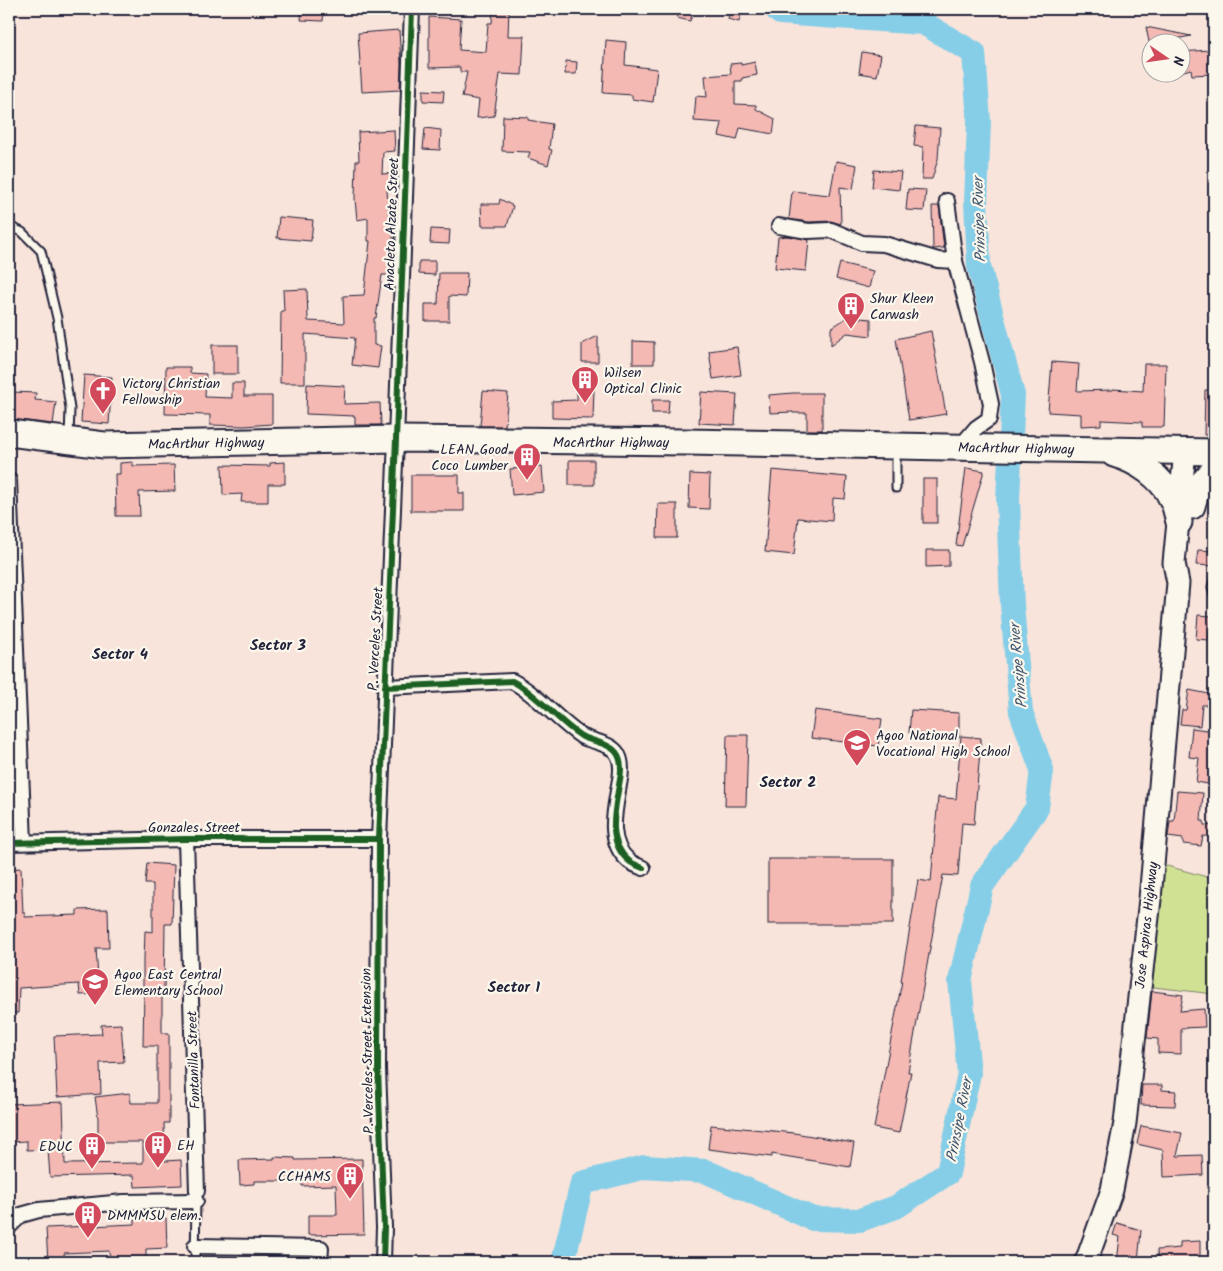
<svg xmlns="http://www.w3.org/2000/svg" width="1223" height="1271" font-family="Kalam,sans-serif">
	<rect width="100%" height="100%" fill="#f9e4db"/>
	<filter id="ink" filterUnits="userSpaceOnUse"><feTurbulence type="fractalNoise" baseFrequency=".02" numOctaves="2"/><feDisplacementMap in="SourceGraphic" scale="10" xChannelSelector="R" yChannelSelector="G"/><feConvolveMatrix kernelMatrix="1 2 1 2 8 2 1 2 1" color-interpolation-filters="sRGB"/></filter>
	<g filter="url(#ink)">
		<polygon fill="#d1e194" stroke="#7a8268" points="1160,864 1214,879 1214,994 1145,986"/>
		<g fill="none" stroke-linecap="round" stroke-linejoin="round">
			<polyline stroke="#86cee7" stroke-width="24" points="563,1262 582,1183 645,1167 705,1171 813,1219 860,1220 896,1207 948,1173 969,1073 960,981 982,886 1037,808 1042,770 1021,712 1012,605 1008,500 1013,395 979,266 976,202 979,121 974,53 923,23 780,13 776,9"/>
		</g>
		<g fill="#f5b9b4" stroke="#22223b">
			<polygon points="302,9 324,9 323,21 301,20"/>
			<polygon points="493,9 509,9 508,36 524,36 522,75 500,74 494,116 477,118 479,100 462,97 467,72 460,72 460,67 429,68 429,17 461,19 459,50 486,52 488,23 492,23"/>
			<polygon points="680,9 694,9 690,21 677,18"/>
			<polygon points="730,9 742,9 739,22 728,19"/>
			<polygon points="1146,27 1191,36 1160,42 1149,42"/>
			<polygon points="399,30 401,64 400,90 362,92 358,33"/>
			<polygon points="606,40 626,42 625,65 657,69 653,102 632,99 632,95 603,93"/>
			<polygon points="1210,50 1211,74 1192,75 1191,69 1180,72 1180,52"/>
			<polygon points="862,52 881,55 877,76 859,73"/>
			<polygon points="566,61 577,62 576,74 565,74"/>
			<polygon points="755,62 757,75 742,78 742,81 735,81 735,104 756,105 756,109 775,119 773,134 740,128 737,140 719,136 722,123 694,121 696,96 707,97 705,76 731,74 730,64 741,63 741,65"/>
			<polygon points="423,90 444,91 443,102 423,101"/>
			<polygon points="503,116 528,117 528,120 552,124 549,149 552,150 548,165 528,158 530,152 502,151"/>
			<polygon points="916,126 940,128 938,159 932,179 922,179 923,147 914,146"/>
			<polygon points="425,128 441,130 440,150 423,149"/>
			<polygon points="394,130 395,151 383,152 382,174 397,173 397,186 387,190 390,227 393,227 393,244 390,275 382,275 376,318 374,318 374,345 381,346 378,368 352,365 355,338 305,334 305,383 280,383 281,311 284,311 283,290 307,289 308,321 344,323 343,296 364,295 370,241 368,241 368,218 357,220 355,199 356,161 359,161 358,132"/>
			<polygon points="836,161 857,165 853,189 840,187 841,224 831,221 809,222 789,219 792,191 830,195"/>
			<polygon points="874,170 901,172 899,190 872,187"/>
			<polygon points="908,189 926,190 924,211 906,210"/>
			<polygon points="500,199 513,206 507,226 482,226 481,204 499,204"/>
			<polygon points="932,206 939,206 944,248 933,249"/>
			<polygon points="279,217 313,220 311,241 277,238"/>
			<polygon points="431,229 450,230 449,244 430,243"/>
			<polygon points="787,236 809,240 806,271 775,268 778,237"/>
			<polygon points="419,261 435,261 435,275 419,274"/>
			<polygon points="840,263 873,271 869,288 836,279"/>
			<polygon points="439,273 467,273 466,297 449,296 449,321 425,321 425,304 438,304"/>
			<polygon points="848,317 871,319 871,336 847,333 831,345 831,328"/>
			<polygon points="931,331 946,414 909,420 896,339"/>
			<polygon points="598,336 598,362 582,362 582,344"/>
			<polygon points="633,341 654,342 654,364 633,364"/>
			<rect x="212" y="345" width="26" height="29"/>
			<polygon points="737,347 741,375 713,379 709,351"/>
			<polygon points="1052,362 1079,364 1077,391 1113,390 1113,389 1143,391 1144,364 1166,364 1164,427 1142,427 1142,422 1101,420 1101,425 1081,426 1081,414 1048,412"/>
			<polygon points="166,367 190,367 190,373 206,374 205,397 232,398 232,383 244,383 244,396 272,396 272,424 244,426 210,425 210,415 165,414"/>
			<polygon points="84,375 112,377 109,424 81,422"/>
			<polygon points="307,384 345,386 344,404 380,403 381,425 355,425 355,416 306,414"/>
			<polygon points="577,389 594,389 593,419 552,418 552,401 577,400"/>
			<polygon points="1205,390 1214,390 1214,435 1204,435"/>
			<polygon points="483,391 508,393 505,426 480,426"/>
			<polygon points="12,392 36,393 35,400 56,402 53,424 11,419"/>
			<polygon points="701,392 737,394 735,425 699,423"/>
			<polygon points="793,393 822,393 822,430 807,430 807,413 793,413 793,412 770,413 769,395"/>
			<polygon points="652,400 669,400 668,413 652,413"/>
			<rect x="569" y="460" width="25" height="25"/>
			<polygon points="133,462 133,466 174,465 175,491 139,492 140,516 116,516 115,474 120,474 120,463"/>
			<polygon points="285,462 285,484 268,484 268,502 241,502 242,494 223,495 222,465 270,466 270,463"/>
			<polygon points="542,467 544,492 512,495 510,469"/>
			<polygon points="966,468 984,471 962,546 956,545"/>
			<polygon points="772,470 847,477 845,499 833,498 832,521 798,518 794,555 765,552"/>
			<polygon points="690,474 710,475 709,509 689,508"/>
			<polygon points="411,475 459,475 459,493 464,493 464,511 411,511"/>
			<rect x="923" y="479" width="14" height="44"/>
			<polygon points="658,504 677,504 677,538 657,538"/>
			<polygon points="926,550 949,550 949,566 926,567"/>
			<polygon points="1198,550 1214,551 1214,566 1196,565"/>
			<polygon points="1198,615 1211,616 1209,640 1196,639"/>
			<polygon points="1189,690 1214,695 1214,705 1202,705 1200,726 1180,724 1182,710 1186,710"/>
			<polygon points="815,710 882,719 878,746 811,738"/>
			<polygon points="911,710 959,713 959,737 909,733"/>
			<polygon points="1192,728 1214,731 1214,785 1196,782 1199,758 1189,757"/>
			<polygon points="727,735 748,735 746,806 725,806"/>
			<polygon points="961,736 981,738 974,824 962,823 958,876 943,875 908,1072 911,1072 899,1133 874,1128 902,981 901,981 918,880 931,882 938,797 956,799"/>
			<polygon points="1177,791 1203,793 1201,821 1204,821 1204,825 1214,826 1214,837 1203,836 1201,846 1183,844 1183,839 1168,837 1170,821 1174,821"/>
			<rect x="768" y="859" width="125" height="65"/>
			<polygon points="147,863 174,865 172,924 165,924 164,990 162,990 162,1033 169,1033 169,1123 164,1123 165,1161 181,1160 182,1185 135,1187 134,1175 50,1177 48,1149 27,1150 27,1141 9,1142 9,1104 63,1102 65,1164 143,1163 143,1142 98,1142 98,1118 95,1097 130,1093 131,1103 157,1103 157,1046 143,1046 144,990 143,990 143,959 144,959 145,931 153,932 153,884 145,884"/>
			<polygon points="21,868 23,913 25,913 25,917 77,915 77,910 108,909 109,948 96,948 99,994 80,995 79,984 19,988 18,1013 9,1013 9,869"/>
			<polygon points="1152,991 1183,995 1180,1011 1204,1009 1205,1027 1181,1028 1181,1054 1158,1053 1158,1039 1147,1038"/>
			<polygon points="121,1024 124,1062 100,1063 101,1094 57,1097 54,1036 102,1034 101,1025"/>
			<polygon points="1142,1085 1162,1085 1162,1090 1176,1091 1175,1106 1141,1105"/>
			<polygon points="711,1125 794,1133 854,1143 850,1167 772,1154 772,1157 708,1149"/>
			<polygon points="1141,1126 1182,1133 1177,1156 1202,1155 1203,1175 1164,1177 1163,1150 1137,1144"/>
			<polygon points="274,1157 295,1158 295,1160 362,1159 364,1234 308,1235 308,1215 337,1215 336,1185 302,1186 302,1181 254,1181 254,1184 240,1185 239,1160 274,1159"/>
			<polygon points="166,1218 167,1248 146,1249 146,1262 110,1262 109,1251 64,1253 65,1262 48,1262 46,1228 135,1224 135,1220"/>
			<polygon points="1117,1223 1141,1230 1138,1262 1117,1262 1120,1237 1113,1235"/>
			<polygon points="1200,1241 1200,1262 1158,1262 1157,1250 1180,1248 1180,1242"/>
		</g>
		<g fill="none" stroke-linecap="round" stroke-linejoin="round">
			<defs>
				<g id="lane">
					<polyline points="9,226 22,232 41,251 57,318 70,409 69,437"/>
					<polyline points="896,488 896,450"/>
					<polyline points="1214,580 1212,587 1214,595"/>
					<polyline points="195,1262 196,1199"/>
				</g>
				<g id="street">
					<polyline points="947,201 955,261 982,362 991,404 989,419 976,428 959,448"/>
					<polyline points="779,226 808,231 831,230 862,243 884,244 938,260 955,261"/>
					<polyline points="9,480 24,842"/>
					<path d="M385,687l127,-6c25,13 45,39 69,55 11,6 31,7 37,19 5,9 3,21 1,30 -4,25 -13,57 10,76 4,3 9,5 14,7"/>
					<polyline points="186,839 197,1191"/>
					<polyline points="9,843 186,839 379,839"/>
					<polyline points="9,1227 21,1215 39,1210 124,1202 196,1201"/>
					<polyline points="195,1246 321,1248 320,1262"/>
					<polyline points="383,1262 384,1227 378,1069 379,839 396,439 412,9"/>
				</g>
				<polyline id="primary" points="1086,1262 1112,1190 1125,1123 1150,899 1178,583 1174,563 1185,451"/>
				<g id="highway">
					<polyline points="9,433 104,445 396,439 686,442 1214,452"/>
					<path d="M1114,454c24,7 48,23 58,45 4,7 5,16 7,23"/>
					<polyline points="1192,506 1197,489 1214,470"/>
				</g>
			</defs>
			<use href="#lane" stroke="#22223b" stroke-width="11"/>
			<use href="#street" stroke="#22223b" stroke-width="18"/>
			<use href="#primary" stroke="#22223b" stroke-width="25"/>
			<use href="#highway" stroke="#22223b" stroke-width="29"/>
			<use href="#lane" stroke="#fbf7ec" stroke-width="7"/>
			<use href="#street" stroke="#fbf7ec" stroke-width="14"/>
			<use href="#primary" stroke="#fbf7ec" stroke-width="21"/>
			<use href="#highway" stroke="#fbf7ec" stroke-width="25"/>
			<defs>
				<g id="cycleway">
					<path d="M385,687l127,-6c25,13 45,39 69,55 11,6 31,7 37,19 5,9 3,21 1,30 -4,25 -13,57 10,76 4,3 9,5 14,7"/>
					<polyline points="9,843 186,839 379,839"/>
					<polyline points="383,1262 384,1227 378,1069 379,839 396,439 412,9"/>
				</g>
			</defs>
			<use href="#cycleway" stroke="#fbf7ec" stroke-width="9"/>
			<use href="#cycleway" stroke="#1b5e20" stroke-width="6"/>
		</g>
	</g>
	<defs>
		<symbol id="building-pin" viewBox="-11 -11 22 30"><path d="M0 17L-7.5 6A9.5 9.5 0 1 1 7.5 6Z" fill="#d1495b" stroke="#fbf7ec"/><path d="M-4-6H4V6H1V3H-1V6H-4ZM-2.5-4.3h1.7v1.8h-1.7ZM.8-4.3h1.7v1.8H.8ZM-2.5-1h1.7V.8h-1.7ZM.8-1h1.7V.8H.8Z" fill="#fff"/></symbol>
		<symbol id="church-pin" viewBox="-11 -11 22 30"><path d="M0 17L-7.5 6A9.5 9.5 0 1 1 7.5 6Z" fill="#d1495b" stroke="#fbf7ec"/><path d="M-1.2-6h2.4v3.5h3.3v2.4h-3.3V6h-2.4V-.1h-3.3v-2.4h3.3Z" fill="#fff"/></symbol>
		<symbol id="school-pin" viewBox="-11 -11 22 30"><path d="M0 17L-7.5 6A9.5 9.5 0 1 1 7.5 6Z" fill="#d1495b" stroke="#fbf7ec"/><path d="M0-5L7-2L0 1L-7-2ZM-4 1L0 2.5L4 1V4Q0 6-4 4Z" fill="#fff"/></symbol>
	</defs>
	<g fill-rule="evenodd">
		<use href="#building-pin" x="835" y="290" width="32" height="43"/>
		<use href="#building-pin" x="569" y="364" width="32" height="43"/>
		<use href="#church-pin" x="87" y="375" width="32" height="43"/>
		<use href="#building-pin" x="511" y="441" width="32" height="43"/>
		<use href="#school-pin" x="841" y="727" width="32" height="43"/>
		<use href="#school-pin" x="79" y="966" width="32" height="43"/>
		<use href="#building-pin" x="142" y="1129" width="32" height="43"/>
		<use href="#building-pin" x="76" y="1130" width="32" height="43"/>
		<use href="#building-pin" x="334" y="1160" width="32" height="43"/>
		<use href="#building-pin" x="72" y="1199" width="32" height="43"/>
	</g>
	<g text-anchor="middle" stroke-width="4.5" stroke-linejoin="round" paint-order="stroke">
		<g font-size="14" fill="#22223b" stroke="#fbf7ec">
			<text transform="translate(391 224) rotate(-88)" y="5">Anacleto Alzate Street</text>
			<text x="611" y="447">MacArthur Highway</text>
			<text transform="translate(206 443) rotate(-1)" y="5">MacArthur Highway</text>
			<text transform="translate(1016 448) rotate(1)" y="5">MacArthur Highway</text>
			<text transform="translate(375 639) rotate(-87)" y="5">P. Verceles Street</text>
			<text x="194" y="832">Gonzales Street</text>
			<text transform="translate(1146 925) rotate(-84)" y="5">Jose Aspiras Highway</text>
			<text transform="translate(367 1051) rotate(-91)" y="5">P. Verceles Street Extension</text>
			<text transform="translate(193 1060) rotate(-92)" y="5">Fontanilla Street</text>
		</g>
		<g font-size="14" fill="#22223b" stroke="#fbf7ec" text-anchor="start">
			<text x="870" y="303">Shur Kleen<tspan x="870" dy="16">Carwash</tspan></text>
			<text x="604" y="377">Wilsen<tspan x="604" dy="16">Optical Clinic</tspan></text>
			<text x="122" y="388">Victory Christian<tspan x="122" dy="16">Fellowship</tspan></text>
			<text x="508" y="454" text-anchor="end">LEAN Good<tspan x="508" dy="16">Coco Lumber</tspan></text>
			<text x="876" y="740">Agoo National<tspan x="876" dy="16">Vocational High School</tspan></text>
			<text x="114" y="979">Agoo East Central<tspan x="114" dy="16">Elementary School</tspan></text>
			<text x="177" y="1150">EH</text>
			<text x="73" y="1151" text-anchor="end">EDUC</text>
			<text x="331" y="1181" text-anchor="end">CCHAMS</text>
			<text x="107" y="1220">DMMMSU elem.</text>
		</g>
		<g font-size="15" font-style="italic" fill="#40566f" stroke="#fbf7ec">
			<text transform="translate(979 220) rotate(-92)" y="5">Prinsipe River</text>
			<text transform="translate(1018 666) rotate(-95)" y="5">Prinsipe River</text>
			<text transform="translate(959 1120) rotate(-79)" y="5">Prinsipe River</text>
		</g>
		<g font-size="15" font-weight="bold" fill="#22223b" stroke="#fbf7ec">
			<text x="278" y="650">Sector 3</text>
			<text x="120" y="659">Sector 4</text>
			<text x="788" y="787">Sector 2</text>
			<text x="514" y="992">Sector 1</text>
		</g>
	</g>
	<rect width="1223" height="1271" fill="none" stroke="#fbf7ec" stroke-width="30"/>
	<rect x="15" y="15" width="1193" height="1241" fill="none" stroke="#22223b" stroke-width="2" filter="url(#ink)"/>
	<g transform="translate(1166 58) rotate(103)"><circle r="24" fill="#fbf7ec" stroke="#a4a2a5"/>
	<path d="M0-4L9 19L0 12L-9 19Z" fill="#d1495b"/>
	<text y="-8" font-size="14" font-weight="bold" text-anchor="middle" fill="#22223b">N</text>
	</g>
</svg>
